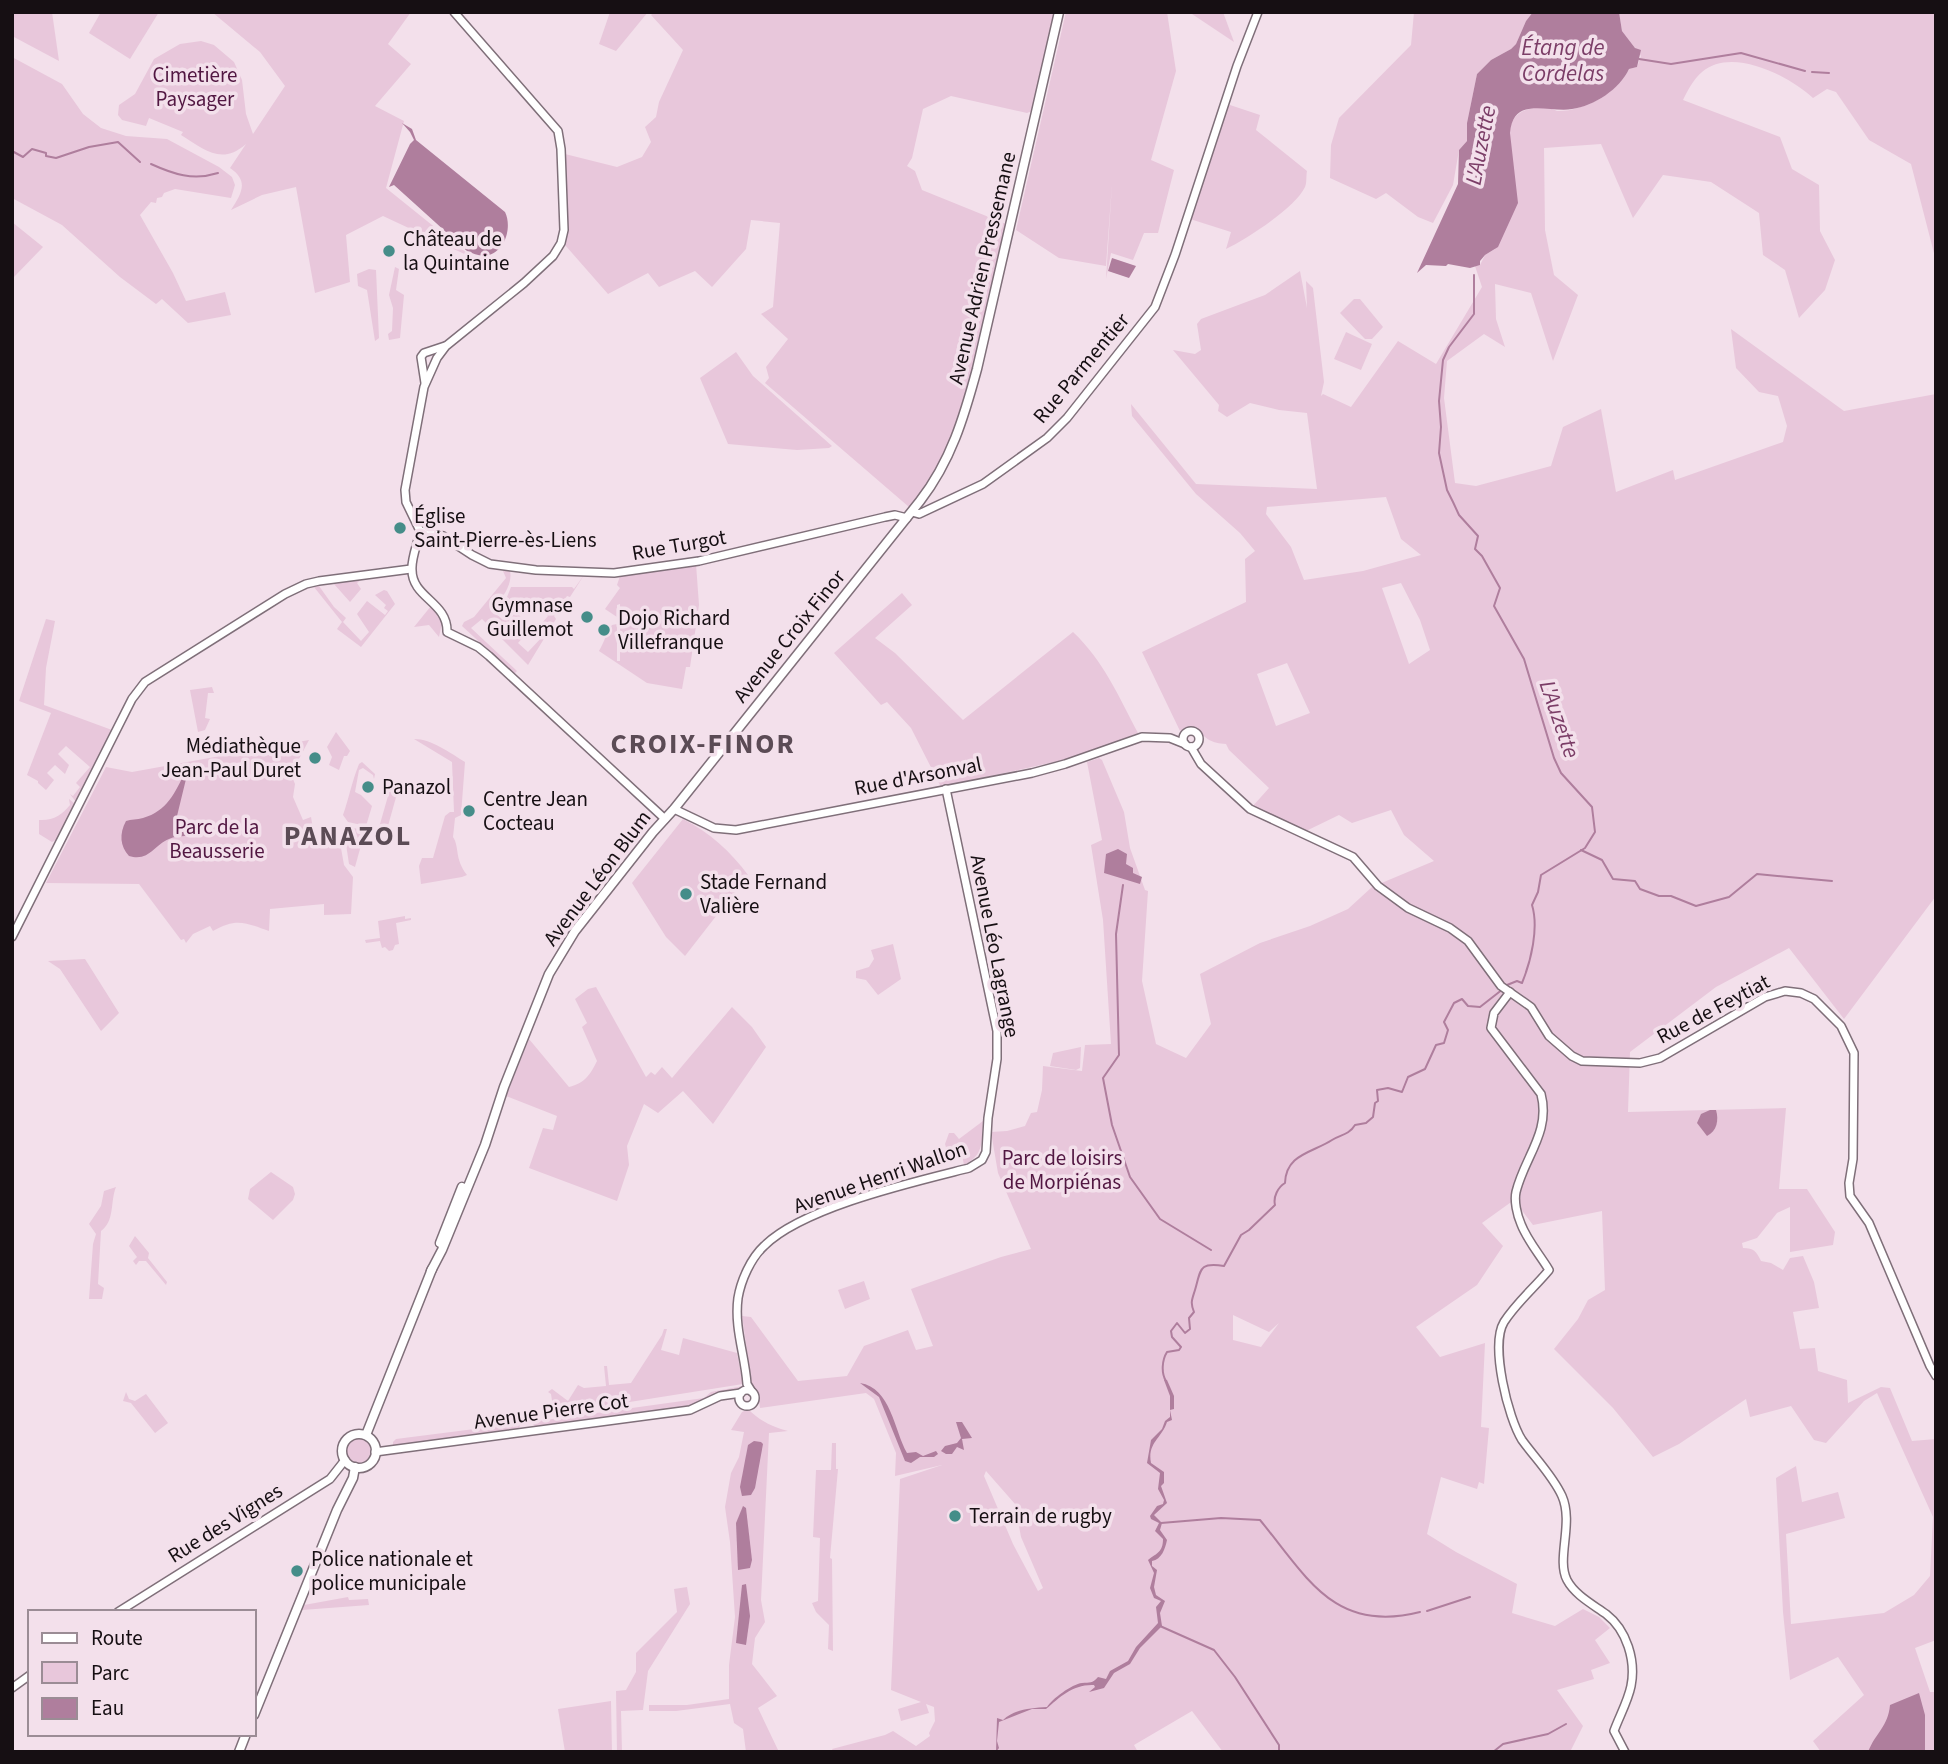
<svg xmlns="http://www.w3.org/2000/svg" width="1948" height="1764" font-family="'Source Sans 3',sans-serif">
	<rect width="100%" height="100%" fill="#f3e0eb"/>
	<g fill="#e8c7db" fill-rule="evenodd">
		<polygon points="12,12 52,12 59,61 14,37 12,39"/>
		<polygon points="101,12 159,12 130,59 89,33"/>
		<path d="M212,12h199l-23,32 23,20 -36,42 29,15 -18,67 87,70 -90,-42 -37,19 4,47 -35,11 -19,-106 -34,8 -31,15c11,-17 18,-29 -1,-42l16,-24c-25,22 -42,5 -65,-9l2,-3 -34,-14 -3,8 -24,-6 -4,-5 1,-10 16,-11 19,-35 26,-15 21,-3 13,4 20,17 8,18 4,34 7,20 32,-48 -25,-34z"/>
		<polygon points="610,12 648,12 616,51 599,44"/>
		<polygon points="654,12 1056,12 1032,111 1027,113 951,96 923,109 912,158 907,166 915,171 922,190 1006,224 971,379 949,448 943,463 909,507 765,383 769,378 766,367 788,339 761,314 773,307 780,223 751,220 746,249 712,287 695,271 659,287 648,273 608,294 565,245 568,232 565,154 617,167 642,157 651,142 645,127 656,117 659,102 683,50 651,15"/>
		<polygon points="1066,12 1167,12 1176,71 1151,160 1174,170 1158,233 1144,233 1133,260 1111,253 1106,279 1112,184 1106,266 1059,258 1016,230"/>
		<polygon points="1189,12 1223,12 1234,42"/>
		<polygon points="1414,12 1533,12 1526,21 1516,44 1511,49 1491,60 1477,74 1467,123 1467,141 1459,150 1453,185 1433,223 1418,217 1386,193 1376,199 1330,178 1331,145 1339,118 1411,45"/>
		<path d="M1619,12h317v249l-25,-97 -42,-24 -33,-48 -9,-3 -14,9c-24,-22 -81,-52 -111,-26 -9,8 -14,18 -19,28l97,37 12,32 27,16 1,46 15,29 -10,30 -26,28 -14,-48 -22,-15 -4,-42 -48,-31 -48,-7 -30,43 -32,-74 -57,4 1,82 9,45 24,20 -25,66 -22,-68 -36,-9 1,35 9,28 -21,-13 -37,27 -3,37 11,85 21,3 75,-20 12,-39 38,-18 15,83 57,-22 2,10 108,-38 4,-16 -9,-30 -19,-4 -23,-24 -5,-39 113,82 92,-17v502l-92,123 -55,-71 -73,39 -86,65 -2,60 158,-4 -7,81h28l28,43 -2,13 -43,7v-45l-13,6 -20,25 -15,5 1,5c11,0 13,3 18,13l10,2 12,7 7,-12 13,-2 11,26 5,26 -26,4 7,37 15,-1 3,23 29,9 1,23 33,-16 9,1 22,53 24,-2v201l-21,8 15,44h6v60h-115l-8,-11 51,-46 -26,-38 -48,23 -7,-68 -7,-134 20,-12 6,36 36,-10 7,26 -59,16 5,90 93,-11 30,-18 16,-19 3,-59 -56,-124 -13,8 -38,42 -12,-3 -23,-34 -41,11 -4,-18 -67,45 -26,13 -40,-49 -59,-59 24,-30 10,-19 17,-10 -3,-79 -69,14 -19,-25 -32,23 21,23 -26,39 -61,42 24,30 45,-14 -4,84 8,1 -5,56 -5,-2 -2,7 -36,-12 -14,57 29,18 61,32 -5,29 43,13 28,-17 16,8 11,11 -15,12 15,23 -19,7 3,9 -37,11 26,36 -13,26h-347l-31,-41 -58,34 4,7h-304l-2,-3 53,-14 8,-4 23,15 14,-10 -1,-3 6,-12 -1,-14 -8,-3 3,9 -28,8 -3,-12 23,-7 -30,-12 9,-211 42,-14 -47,11 1,-23 -22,-54 -8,-6 -106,15 -2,-15 -6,-7 -10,-70 9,1 47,64 49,-5 17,-30 44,-16 8,20 17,-4 -22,-57 90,-32 30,-8 -33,-76 -7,-41 16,-1 18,-5 6,-13 6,-1 5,-22 1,-24 39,5 3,-26 26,-1 -8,-124 -12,-75 11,-5 -15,-78 12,-4 3,2 22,52 6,36 15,42 3,1 -6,90 14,63 30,14 25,-34 -11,-50 60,-31 50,-17 38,-17 24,-22 62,-26 -30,-26 -13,-25 -39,13 -13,-8 -33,16 -54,-24 17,-19 -40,-38 -3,-6c-14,-1 -21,-4 -29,-17h-11l-6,4 -38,-79 104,-50 -1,-43 10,-8 -15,-18 -44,-39 -64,-78 -1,-12 65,80 121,5 -10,-76 -28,-3 -29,-7 -23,14 -9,-6 1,-6 -46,-55 22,4 6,-4 -4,-26 4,-5 64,-24 35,-24 7,37 -1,-27 7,7 11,94 -3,14 2,-2 28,13 47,-66 38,23 46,-77 -7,-21 5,-1 5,-10 10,-6c5,-32 14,-65 16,-97 0,-11 -4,-23 2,-32 7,-11 22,-14 34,-12 4,0 7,2 10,3 26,1 62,-19 72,-42l8,-2 4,-11 -19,-25zM1386,497l15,42 20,16 -58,16 -59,9 -13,-33 -25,-33 1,-7zM1401,583l19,37 10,30 -21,14 -27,-76zM1287,663l23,50 -34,13 -19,-52zM1233,1315l36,17 10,-9 -18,24 -28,-7zM986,1471l29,33 6,33 22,51 -5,3 -25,-47 -29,-68z"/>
		<polygon points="12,57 62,84 83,114 101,128 126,136 167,139 219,167 232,177 235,185 231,198 175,189 164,193 162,197 157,198 156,203 151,202 140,215 173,273 186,301 225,292 231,315 188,323 162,299 156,304 120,277 62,225 12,198"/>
		<path d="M1230,105l30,10 -4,15 51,41c-1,4 0,12 -2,16 -9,20 -59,53 -79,62l5,-17 -41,-13 37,-112z"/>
		<polygon points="12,222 43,247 12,279"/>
		<polygon points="395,267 399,269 396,290 404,295 400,338 389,340 388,334 392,331 393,308 389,295"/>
		<polygon points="369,269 376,270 379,338 375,341 367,290 358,286 357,274"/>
		<polygon points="1354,299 1360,299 1383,327 1372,339 1365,339 1340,313"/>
		<polygon points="1346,332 1372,344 1361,370 1334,359"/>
		<polygon points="736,352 753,376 832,446 829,448 797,450 728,444 700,378"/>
		<path d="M696,564l3,41 -9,62h-4l-4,22 -35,-6 -48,-32c6,-10 7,-18 13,-26l5,-1v37h3v-57l-3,1v12l-12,-8 15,-21 -3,-3 3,-9z"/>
		<path d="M503,571h7c3,14 -9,29 -18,39l11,10 10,-10 8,7 -5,5 10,12 -8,9 10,9 15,-16 -6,-7 11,-13 -18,-14 -16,2 -7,-7 4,-10h61l2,2 10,-14 -14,22 -3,-1 -13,20 2,3 -28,46 -46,-46 -11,9 46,43 -3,3 -52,-48 2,-4 10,-5 32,-39z"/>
		<polygon points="362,579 357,583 361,589 350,602 334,584"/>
		<polygon points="319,586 334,607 346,618 343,622 361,641 369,632 357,614 367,601 385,615 388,611 384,608 386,605 375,595 384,590 387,591 395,604 361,647 337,629 342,622 314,587"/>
		<path d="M902,593l10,12 -37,33 20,15 68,67 110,-88c30,28 46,65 65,101l-57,23 -140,31 -30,-59 -24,-26 -6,3 -47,-52z"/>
		<polygon points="431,606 442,623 439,637 429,625 414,627"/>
		<polygon points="46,619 55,621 46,668 44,705 112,730 76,802 70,794 73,796 80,787 76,783 90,767 66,746 58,754 69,765 65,774 55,765 47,773 54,780 46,790 38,783 38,781 27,775 51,713 19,701"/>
		<polygon points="212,687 214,693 208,693 205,718 210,719 205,730 198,732 190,690"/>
		<polygon points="336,732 350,751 347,756 344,756 339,770 329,765 332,757 327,747"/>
		<path d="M414,739c18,0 36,14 51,23l-4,53 -6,3 -2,19c7,11 1,21 14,38l-5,2 -41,7 -2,-18 3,-8h11l12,-42 5,-4h4l-2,-50z"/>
		<path d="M309,740l-18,34 4,10 -2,13 10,23 8,-3c3,17 4,30 24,27l6,4 3,17 9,12 -2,37 -27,1v-11l-54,5 -1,22c-25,-9 -33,-13 -56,0l-3,-5 -17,8 -7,9 -2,-4 -3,1 -42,-56 -93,-1 60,-116 26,5z"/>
		<path d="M362,762l13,12 -1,5 -1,-4 -10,-7 -4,2 -4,22 6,3 11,11 -6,20 -18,-4 -5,-7c6,-17 9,-34 16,-51z"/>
		<polygon points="392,782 400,783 386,833 378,831"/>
		<path d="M69,799l6,5 -17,35 -6,3 -13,-8v-14c14,1 23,-5 31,-15z"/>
		<path d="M683,819c26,13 48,33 65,56l-63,81 -19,-19 -34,-54z"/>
		<polygon points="354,828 365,831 355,867 349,864 346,844 351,830"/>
		<polygon points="405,916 405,919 411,918 411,920 396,923 399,944 395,945 393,950 389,951 385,947 382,948 380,941 366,943 365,940 380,938 378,921"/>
		<polygon points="893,944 901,979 878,995 866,980 856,978 856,971 869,967 874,959 871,950"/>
		<polygon points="85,959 119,1013 101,1031 60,969 48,961"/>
		<path d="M596,987l50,90 5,-5 4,3 7,-8 10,11 60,-71 20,20 14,20 -53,77 -30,-33 -25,22 -14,-9 -17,42 2,19 -12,36 -88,-33 14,-40 10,2 4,-14 -51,-20 23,-57 40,48c16,-4 21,-12 28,-26l-15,-34 5,-4 -12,-24 13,-10z"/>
		<polygon points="1081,1047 1080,1068 1076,1070 1050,1066 1053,1053"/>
		<path d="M983,1121c-2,21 2,33 -19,44l-3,-15 -13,4 -3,-10 4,-11h5l5,6z"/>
		<polygon points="271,1172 293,1187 295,1194 293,1200 273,1220 248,1199 250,1189"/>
		<path d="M116,1187c-6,15 -1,34 -15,44l-3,53 6,4 -2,11h-13l4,-55 3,-10 -7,-10 12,-18 3,-15z"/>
		<polygon points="135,1236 149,1253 148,1258 167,1282 166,1285 146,1261 139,1261 136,1265 133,1261 137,1257 129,1246"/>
		<polygon points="864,1281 870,1299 845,1309 838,1290"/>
		<polygon points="664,1329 667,1329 661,1350 679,1355 683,1338 737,1353 743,1384 554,1414 551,1394 548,1392 552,1389 568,1401 578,1385 584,1388 606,1386 604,1366 607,1366 609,1385 631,1383 662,1335"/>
		<polygon points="743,1386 740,1390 694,1406 537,1428 531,1422 704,1398 711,1392"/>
		<polygon points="126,1392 129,1399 135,1401 146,1394 168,1423 155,1433 131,1403 123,1401"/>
		<path d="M748,1409c12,12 24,18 40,22l-19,2 -8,167 4,22 -10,16 -3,26 25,32 -19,12 21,44h-33l-3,-23 -9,-6 -4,-19 -54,7h-27v-6h38l42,-6v-34l6,-48 -5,-75 -5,-35 6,-34 8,-16 5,-25 -13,-2 11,-18z"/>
		<polygon points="521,1423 518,1431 393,1448 393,1442 396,1439"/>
		<circle cx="359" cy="1451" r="13"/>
		<polygon points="832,1443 836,1443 836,1469 838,1469 830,1558 832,1559 833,1651 828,1649 829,1625 816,1612 812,1603 818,1601 820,1538 813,1537 816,1470 831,1470"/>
		<polygon points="687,1587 690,1604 648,1671 643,1710 621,1711 622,1752 617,1752 616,1691 626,1690 636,1672 636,1653 677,1612 674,1589"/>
		<polygon points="348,1597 349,1600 368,1599 369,1605 302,1610 304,1605"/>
		<polygon points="611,1701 612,1752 565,1752 558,1709"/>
	</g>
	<g fill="#af7e9d">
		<path d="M1533,12h86l3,19 13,17 6,2 -4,17 -8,2c-9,20 -35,37 -57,40 -23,4 -59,-14 -62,24l8,70 -20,44 -13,8 -5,6v4l-10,3 -22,-4 -2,2 -20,-1 -9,8 41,-89 1,-34 8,-9v-18l10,-49 14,-14 20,-11 5,-5 10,-23z"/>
		<path d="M402,123l10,6 4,11 89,72c7,14 1,38 -16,43 -8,2 -15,-1 -22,-4l-73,-66 -5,2 21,-43 4,-4 -4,-8z"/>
		<polygon points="1112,258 1136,266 1129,278 1108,271"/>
		<path d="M185,772h3l-1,3 -10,41 3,6 17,15c-8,-1 -19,-2 -28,2 -15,6 -20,23 -40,17 -9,-10 -10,-22 -3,-35 5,-2 11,-1 17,-3 24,-7 32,-25 42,-46z"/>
		<polygon points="1118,849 1127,854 1126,864 1133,868 1133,873 1142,877 1140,884 1104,873 1106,854"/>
		<path d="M1710,1110h6c3,10 1,21 -9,26l-10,-13 4,-9z"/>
		<path d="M1164,1380h3l7,16v13l-4,1 2,10 -5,2c-5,16 -20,21 -16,41l13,9v11l-3,3 6,17 -13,12 8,8 -2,7 7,10c-2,9 -5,19 -15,21v5l5,4 -3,17 2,8 9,6 -5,12 2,13 -22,22 -10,16 -16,9 -10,15 -15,4 6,-5 -1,-2c-21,-1 -34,12 -48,24h-14l-33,13 -2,19 2,7 -3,4 1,-34 6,2c12,-11 28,-12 44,-13 5,-8 25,-23 35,-24 8,-1 10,1 16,-6l8,2 4,-8 18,-10 8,-14 22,-24 -2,-16 5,-6 -7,-3 -4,-10 4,-15 -6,-13c9,-7 15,-8 15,-21l-8,-8 4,-8 -8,-4 -1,-3 7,-10 6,-2 1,-4 -6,-11 2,-16 -13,-10 4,-23 11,-11 3,-8 5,-4v-21z"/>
		<path d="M860,1383c31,5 34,47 47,70l9,-1 7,4 13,-5 2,3 -4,3h-14l-9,6 -6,-2 -26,-64z"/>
		<polygon points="956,1422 962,1422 972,1438 962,1439 964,1450 957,1447 952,1454 946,1454 941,1451 945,1446 957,1443 961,1438"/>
		<polygon points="754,1441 761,1442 763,1444 755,1488 751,1495 742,1496 740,1487 748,1445"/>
		<polygon points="743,1506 746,1508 752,1560 750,1568 738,1570 736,1523"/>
		<polygon points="746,1584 750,1616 746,1645 736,1643 742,1585"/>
		<path d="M1919,1693l6,22v37h-57c8,-20 20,-25 22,-47z"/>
	</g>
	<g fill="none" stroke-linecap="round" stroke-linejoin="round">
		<g stroke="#af7e9d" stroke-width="2">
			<polyline points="1639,59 1671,64 1741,53 1805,71"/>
			<polyline points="1812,72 1829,73"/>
			<polyline points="12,151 23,157 32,149 46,153 46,156 56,158 89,147 118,142 140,162"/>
			<path d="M151,164c22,10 42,17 67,9"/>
			<path d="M1474,275v39l-25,33 -6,13 -4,41 2,26 -2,26 8,37 6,12 6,13 19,21 -3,13 7,7 18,32 -6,18 30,53 30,99 7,15 31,34 3,25 -10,16 -44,27 -3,17 -6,13c7,23 -1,56 -10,78l-5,-2 -10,4"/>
			<polyline points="1581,850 1602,860 1613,879 1635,881 1640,889 1659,896 1671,896 1696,906 1729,897 1757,874 1832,881"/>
			<polyline points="1123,885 1116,934 1119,1055 1103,1078 1112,1125 1130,1177 1160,1219 1211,1250"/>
			<path d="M1166,1381c-5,-8 -4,-21 1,-29l12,-2 2,-3 -9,-10 -1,-6 6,-8 8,10 5,-4 -1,-11 5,-6c-4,-10 -2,-12 1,-22 6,-21 4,-28 29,-24l17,-31 8,-5 26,-25c-2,-8 3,-18 10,-22 1,-29 27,-30 47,-43 8,-5 17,-5 23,-15l11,-2 7,-6 2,-14 3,-2 -1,-11 11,-2 14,4 6,-15 17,-8 11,-24 8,-2 4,-13 -4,-8 10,-19 8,-4 6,7 12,1 23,-18"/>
			<path d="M1161,1523l60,-5 39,2c47,57 74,114 160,92"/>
			<polyline points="1427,1611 1470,1597"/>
			<polyline points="1160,1626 1214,1650 1235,1677 1279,1745 1279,1752"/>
			<polyline points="1493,1752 1503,1744 1548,1734 1566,1724"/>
		</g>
		<defs>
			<g id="secondary">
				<polyline points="425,383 421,357 424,353 445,346"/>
				<polyline points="912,512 919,514 983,484 1047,438 1067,418 1155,307 1175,255 1237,66 1258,12"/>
				<polyline points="420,531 406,502 405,490 424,387 437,358 446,346 524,283 553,256 561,243 564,230 561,149 558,131 454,12"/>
				<polyline points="420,531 443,536 472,555 490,564 536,570 614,573 699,561 885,517 895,515 907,518"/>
				<path d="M420,531c-2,12 -9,27 -8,39 0,28 36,32 35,62l31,15 11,9 176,163"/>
				<circle cx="1191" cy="739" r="8"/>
				<polyline points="1191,747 1201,764 1250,809 1353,857 1378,886 1408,908 1450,928 1468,941 1501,986 1531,1007 1549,1036 1572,1056 1582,1061 1640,1063 1660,1058 1765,997 1785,991 1801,993 1814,999 1841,1026 1854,1053 1853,1159 1849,1183 1850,1196 1869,1223 1930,1366 1936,1376"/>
				<polyline points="674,809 714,828 736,830 1032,773 1065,764 1142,737 1170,738 1185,744"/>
				<polyline points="12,937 132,699 145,682 285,594 306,584 319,581 411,569"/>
				<path d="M1510,992l-16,21 -3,15 50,66c10,38 -17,64 -25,98 -2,9 1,23 5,32 6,16 19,31 28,46 -14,17 -33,33 -45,52 -14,23 4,96 18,118 13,18 31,36 40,56 12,27 -6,63 5,84 8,15 25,24 39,34 21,16 30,47 25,72 -3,15 -12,31 -17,45l11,21"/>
				<circle cx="747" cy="1398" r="8"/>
				<path d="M752,1392l-5,-8c-2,-29 -13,-56 -9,-86 3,-18 13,-40 26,-52 39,-39 150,-64 205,-78l13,-8 4,-8 2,-34 9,-59v-28l-51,-242"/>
				<polyline points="375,1452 690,1410 720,1396 741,1393"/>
				<polyline points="118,1612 330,1479 345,1460"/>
				<polyline points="12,1688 30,1675"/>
			</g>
			<g id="primary">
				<polyline points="440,1243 462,1187"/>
				<path d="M431,1271l11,-21 43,-105 19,-58 45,-113 26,-43 78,-99 21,-23 246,-308c31,-40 44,-84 57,-132l82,-357"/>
				<circle cx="359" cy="1451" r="17"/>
				<polyline points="366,1435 432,1269"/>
				<polyline points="254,1715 337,1510 353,1478 355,1467"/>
				<polyline points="239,1752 246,1734"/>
			</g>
		</defs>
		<use href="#secondary" stroke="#7f6f79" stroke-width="10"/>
		<use href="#primary" stroke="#7f6f79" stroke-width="11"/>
		<use href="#secondary" stroke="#fff" stroke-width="7"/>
		<use href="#primary" stroke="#fff" stroke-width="8"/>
	</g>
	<g fill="#458d89" stroke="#f3e0eb" stroke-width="2.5">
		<circle cx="389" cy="251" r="7"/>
		<circle cx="400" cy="528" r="7"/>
		<circle cx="587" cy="617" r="7"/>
		<circle cx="604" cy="630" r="7"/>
		<circle cx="315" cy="758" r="7"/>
		<circle cx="368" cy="787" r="7"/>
		<circle cx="469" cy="811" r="7"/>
		<circle cx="686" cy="894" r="7"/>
		<circle cx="955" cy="1516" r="7"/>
		<circle cx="297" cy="1571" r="7"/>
	</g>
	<g text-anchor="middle" stroke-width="7" stroke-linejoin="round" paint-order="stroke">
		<g font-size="21" fill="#521742" stroke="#f3e0eb">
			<text x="195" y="82">Cimetière<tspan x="195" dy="24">Paysager</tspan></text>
			<text x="217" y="834">Parc de la<tspan x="217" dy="24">Beausserie</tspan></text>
			<text x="1062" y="1165">Parc de loisirs<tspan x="1062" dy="24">de Morpiénas</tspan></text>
		</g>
		<g font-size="21" fill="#160f13" stroke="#f3e0eb" text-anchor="start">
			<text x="403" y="246">Château de<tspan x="403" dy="24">la Quintaine</tspan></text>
			<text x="414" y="523">Église<tspan x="414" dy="24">Saint-Pierre-ès-Liens</tspan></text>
			<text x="573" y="612" text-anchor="end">Gymnase<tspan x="573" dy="24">Guillemot</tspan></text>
			<text x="618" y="625">Dojo Richard<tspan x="618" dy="24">Villefranque</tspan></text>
			<text x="301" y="753" text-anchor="end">Médiathèque<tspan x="301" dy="24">Jean-Paul Duret</tspan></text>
			<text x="382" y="794">Panazol</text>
			<text x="483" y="806">Centre Jean<tspan x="483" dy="24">Cocteau</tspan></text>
			<text x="700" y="889">Stade Fernand<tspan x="700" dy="24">Valière</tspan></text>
			<text x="969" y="1523">Terrain de rugby</text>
			<text x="311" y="1566">Police nationale et<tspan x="311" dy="24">police municipale</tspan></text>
		</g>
		<g font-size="21" fill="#160f13" stroke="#f3e0eb">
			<text transform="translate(982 268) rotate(-77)" y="7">Avenue Adrien Pressemane</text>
			<text transform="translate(1081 368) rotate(-50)" y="7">Rue Parmentier</text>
			<text transform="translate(679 545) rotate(-10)" y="7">Rue Turgot</text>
			<text transform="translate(789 636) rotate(-51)" y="7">Avenue Croix Finor</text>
			<text transform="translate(918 776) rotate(-11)" y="7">Rue d'Arsonval</text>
			<text transform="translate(597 878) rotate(-53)" y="7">Avenue Léon Blum</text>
			<text transform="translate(995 946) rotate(79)" y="7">Avenue Léo Lagrange</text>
			<text transform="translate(1713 1009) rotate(-28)" y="7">Rue de Feytiat</text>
			<text transform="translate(880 1177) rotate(-19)" y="7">Avenue Henri Wallon</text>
			<text transform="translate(551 1411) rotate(-8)" y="7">Avenue Pierre Cot</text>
			<text transform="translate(225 1523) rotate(-32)" y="7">Rue des Vignes</text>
		</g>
		<g font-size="23" font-style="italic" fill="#7b3d67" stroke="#f3e0eb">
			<text x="1563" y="55">Étang de<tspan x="1563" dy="26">Cordelas</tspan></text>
			<text transform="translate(1480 145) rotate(-79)" y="8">L'Auzette</text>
			<text transform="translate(1560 719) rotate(71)" y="8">L'Auzette</text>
		</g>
		<g font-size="28" font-weight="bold" letter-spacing="2" fill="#5b4b55" stroke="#f3e0eb">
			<text x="703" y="753">CROIX-FINOR</text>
			<text x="348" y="845">PANAZOL</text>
		</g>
	</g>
	<rect width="1948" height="1764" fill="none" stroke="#160f13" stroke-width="28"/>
	<rect x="28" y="1610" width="228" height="126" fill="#f3e0eb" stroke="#9b8c95" stroke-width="2"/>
	<rect x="42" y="1633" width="35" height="10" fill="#ffffff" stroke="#9b8c95" stroke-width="2"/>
	<text x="91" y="1645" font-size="21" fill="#160f13">Route</text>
	<rect x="42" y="1662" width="35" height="21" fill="#e8c7db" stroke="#9b8c95" stroke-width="2"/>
	<text x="91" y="1680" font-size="21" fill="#160f13">Parc</text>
	<rect x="42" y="1698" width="35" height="21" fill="#af7e9d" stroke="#9b8c95" stroke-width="2"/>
	<text x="91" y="1715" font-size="21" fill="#160f13">Eau</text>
</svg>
